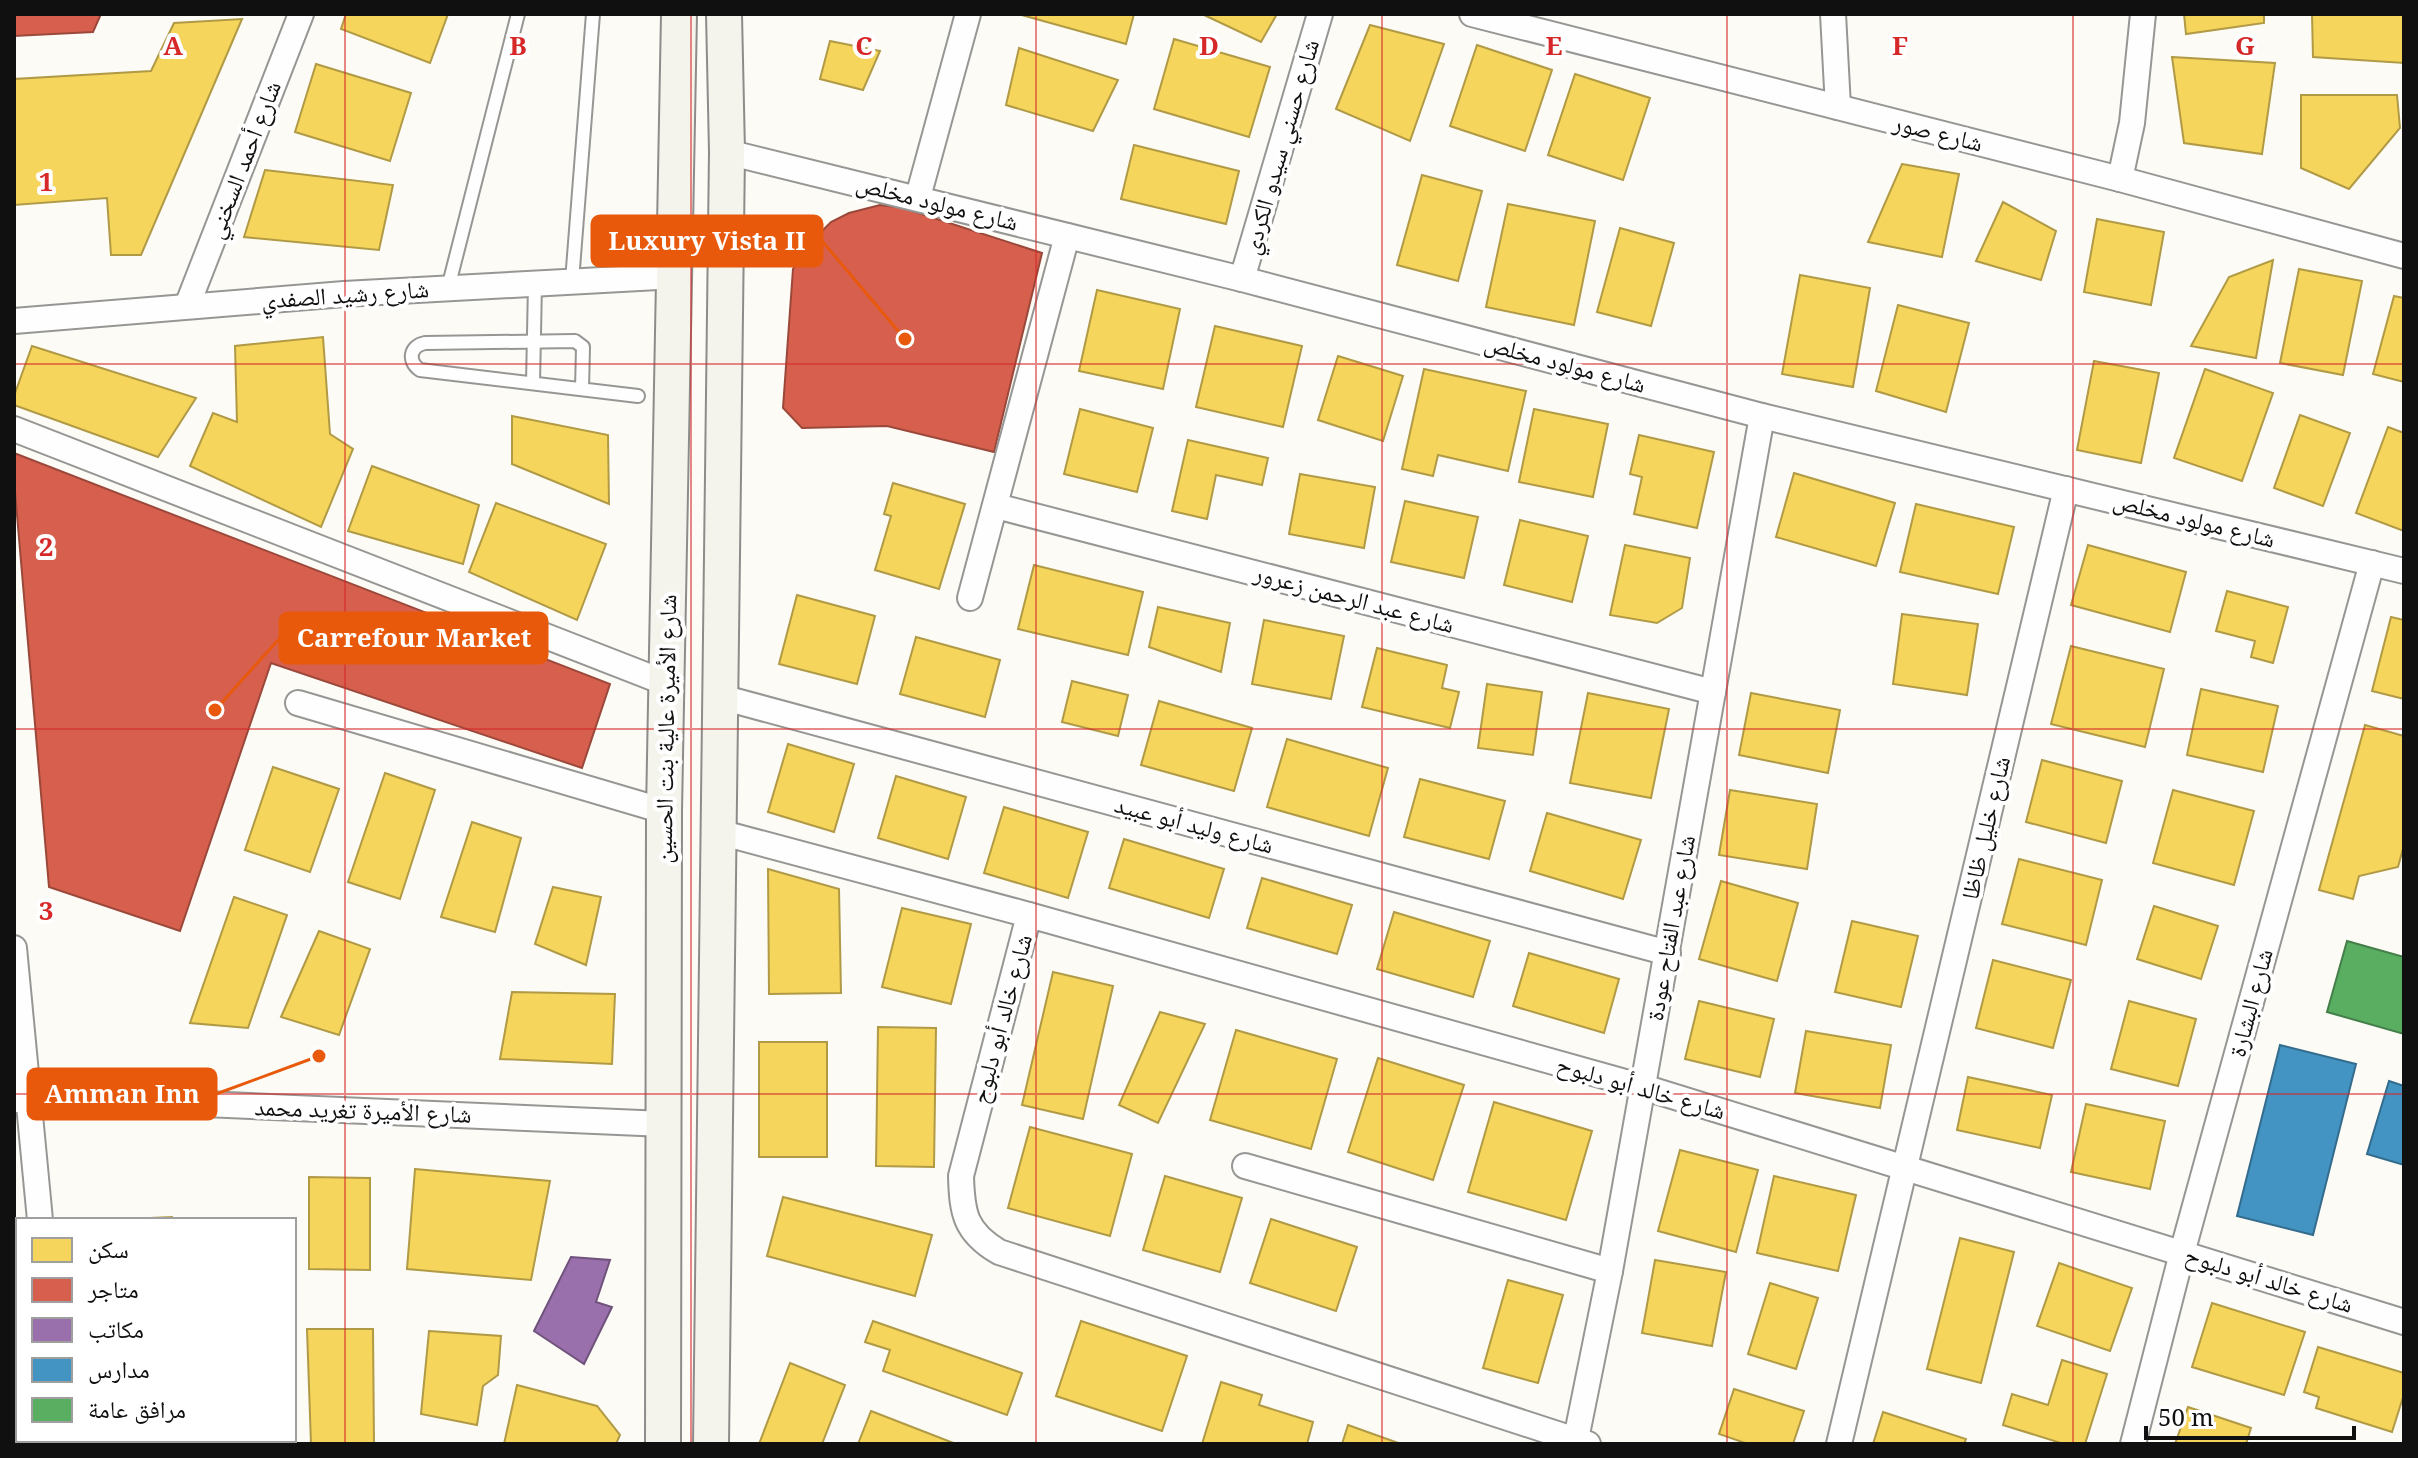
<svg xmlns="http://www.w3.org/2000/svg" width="2418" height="1458" font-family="'Noto Serif','Noto Naskh Arabic',serif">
	<rect width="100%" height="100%" fill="#fcfbf6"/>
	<g fill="#f6d55c" stroke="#b19a45" stroke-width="2">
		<polygon points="346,14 448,14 430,63 341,29"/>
		<polygon points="1018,14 1134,14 1126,44"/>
		<polygon points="1202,14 1277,14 1261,42"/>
		<polygon points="2184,14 2264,14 2264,23 2186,34"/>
		<polygon points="2312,14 2404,14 2404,63 2313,57"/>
		<polygon points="242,19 141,255 111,255 107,198 14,205 14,79 151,71 174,23"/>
		<polygon points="1370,25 1444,44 1410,141 1336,109"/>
		<polygon points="1174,39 1270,67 1249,137 1154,109"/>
		<polygon points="830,41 880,51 863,90 820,79"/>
		<polygon points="1477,45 1552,70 1525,151 1450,126"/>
		<polygon points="1019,48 1118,80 1093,131 1006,105"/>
		<polygon points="2172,57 2275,63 2262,154 2184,143"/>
		<polygon points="316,64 411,93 390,161 295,132"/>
		<polygon points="1575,74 1650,98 1623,180 1548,155"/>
		<polygon points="2301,95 2397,95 2400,128 2349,189 2301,168"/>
		<polygon points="1134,145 1239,171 1226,224 1121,199"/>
		<polygon points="1902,164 1959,174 1942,257 1868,242"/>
		<polygon points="265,170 393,185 379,250 244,237"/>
		<polygon points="1422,175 1482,191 1458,281 1397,265"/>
		<polygon points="2003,202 2056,231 2041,280 1976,261"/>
		<polygon points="1508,204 1595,221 1574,325 1486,307"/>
		<polygon points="2097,219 2164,232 2151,305 2084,292"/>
		<polygon points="1620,228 1674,243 1651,326 1597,312"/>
		<polygon points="2273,260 2256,358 2191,346 2229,277"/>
		<polygon points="2299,269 2362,281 2343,375 2280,363"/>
		<polygon points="1800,275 1870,288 1853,387 1782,374"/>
		<polygon points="1097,290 1180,309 1163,389 1079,371"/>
		<polygon points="2394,296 2404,298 2404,382 2373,374"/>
		<polygon points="1898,305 1969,323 1946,412 1876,391"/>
		<polygon points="1215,326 1302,346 1283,427 1196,407"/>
		<polygon points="323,337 330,434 353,449 321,527 190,466 213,413 237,422 235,346"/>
		<polygon points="32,346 196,398 158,457 14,405 14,396"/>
		<polygon points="1338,356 1403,376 1383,441 1318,420"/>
		<polygon points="2094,361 2159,373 2141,463 2077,450"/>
		<polygon points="1424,369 1526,391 1508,471 1438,455 1433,476 1402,469"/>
		<polygon points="2205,369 2273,393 2242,481 2174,458"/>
		<polygon points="1080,409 1153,428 1137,492 1064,474"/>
		<polygon points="1534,409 1608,424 1593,497 1519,482"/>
		<polygon points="2300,415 2350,433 2323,506 2274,488"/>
		<polygon points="512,416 608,435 609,504 512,464"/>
		<polygon points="2388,427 2404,433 2404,531 2356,513"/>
		<polygon points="1639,435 1714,452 1697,528 1634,514 1642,477 1630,474"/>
		<polygon points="1188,440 1268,458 1262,485 1216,475 1207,519 1172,511"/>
		<polygon points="372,466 479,505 463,564 348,531"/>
		<polygon points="1794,473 1895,503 1876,566 1776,537"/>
		<polygon points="1300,474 1375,487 1364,548 1289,534"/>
		<polygon points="893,483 965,504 939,589 875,570 891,516 884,514"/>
		<polygon points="1405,501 1478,517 1464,578 1391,562"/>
		<polygon points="496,503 606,544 577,620 469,572"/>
		<polygon points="1916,504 2014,527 1998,594 1900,572"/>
		<polygon points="1520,520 1588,536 1572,602 1504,585"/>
		<polygon points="1625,545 1690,558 1682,608 1657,623 1610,615"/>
		<polygon points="2088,545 2186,572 2170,632 2071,605"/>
		<polygon points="1034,565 1143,592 1128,655 1018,629"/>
		<polygon points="2227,591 2288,607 2273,663 2251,657 2255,641 2216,631"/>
		<polygon points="797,595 875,616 857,684 779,664"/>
		<polygon points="1158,607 1230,623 1221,672 1149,647"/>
		<polygon points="1902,614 1978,624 1967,695 1893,684"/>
		<polygon points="2391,617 2404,620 2404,699 2372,691"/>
		<polygon points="1264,620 1344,636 1331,699 1252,684"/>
		<polygon points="916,637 1000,660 985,717 900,694"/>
		<polygon points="2071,646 2164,669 2145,747 2051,724"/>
		<polygon points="1377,648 1447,665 1442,688 1459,692 1450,728 1362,707"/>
		<polygon points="1072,681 1128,695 1118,736 1062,722"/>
		<polygon points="1487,684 1542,692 1533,755 1478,748"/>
		<polygon points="2201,689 2278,706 2263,772 2187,755"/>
		<polygon points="1588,693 1669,709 1651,798 1570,783"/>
		<polygon points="1751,693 1840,710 1828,773 1739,755"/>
		<polygon points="1159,701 1252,728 1234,791 1141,765"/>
		<polygon points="2365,725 2404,736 2404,845 2398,867 2359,876 2353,899 2319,890"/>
		<polygon points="1287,739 1388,768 1369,836 1267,807"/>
		<polygon points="788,744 854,764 834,832 768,812"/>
		<polygon points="2042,760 2122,781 2106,843 2026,822"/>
		<polygon points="273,767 339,789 310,872 245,850"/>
		<polygon points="385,773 435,790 400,899 348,882"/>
		<polygon points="896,776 966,797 948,859 878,838"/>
		<polygon points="1420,779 1505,801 1489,859 1404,837"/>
		<polygon points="1730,790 1817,804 1807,869 1719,855"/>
		<polygon points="2173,790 2254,811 2234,885 2153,863"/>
		<polygon points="1004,807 1088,832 1068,898 984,873"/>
		<polygon points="1547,813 1641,840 1623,899 1530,871"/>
		<polygon points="472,822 521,838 495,932 441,917"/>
		<polygon points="1124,839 1224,869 1209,918 1109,888"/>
		<polygon points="2019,859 2102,880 2086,945 2002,924"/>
		<polygon points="768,869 839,889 841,993 769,994"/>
		<polygon points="1262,878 1352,905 1337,954 1247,928"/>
		<polygon points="1721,881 1798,903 1777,981 1699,959"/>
		<polygon points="553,887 601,897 586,965 535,944"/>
		<polygon points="234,897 287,915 248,1028 190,1023"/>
		<polygon points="2154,906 2218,926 2201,979 2137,959"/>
		<polygon points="902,908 971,924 951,1004 882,987"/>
		<polygon points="1394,912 1490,941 1473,997 1377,969"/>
		<polygon points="1852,921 1918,936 1901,1007 1835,992"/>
		<polygon points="319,931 370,949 339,1035 281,1017"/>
		<polygon points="1529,953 1619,979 1604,1033 1513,1006"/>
		<polygon points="1993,960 2071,980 2053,1048 1976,1028"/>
		<polygon points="1053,972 1113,986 1083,1119 1022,1105"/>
		<polygon points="512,992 615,994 612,1064 500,1059"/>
		<polygon points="1699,1001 1774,1019 1760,1077 1685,1059"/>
		<polygon points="2129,1001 2196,1019 2178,1086 2111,1069"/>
		<polygon points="1160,1012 1205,1024 1158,1123 1119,1105"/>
		<polygon points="878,1027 936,1028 934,1167 876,1166"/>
		<polygon points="1236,1030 1337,1059 1311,1149 1210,1120"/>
		<polygon points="1806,1031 1891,1045 1880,1108 1795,1093"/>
		<rect x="759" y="1042" width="68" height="115"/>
		<polygon points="1378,1058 1464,1085 1433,1180 1348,1152"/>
		<polygon points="1968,1077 2052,1095 2040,1148 1957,1130"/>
		<polygon points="1494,1102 1592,1131 1566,1220 1468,1192"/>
		<polygon points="2086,1104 2165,1121 2150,1189 2071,1172"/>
		<polygon points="1030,1127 1132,1154 1110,1236 1008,1208"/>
		<polygon points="1680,1150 1758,1170 1736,1252 1658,1231"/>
		<polygon points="415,1169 550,1181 531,1280 407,1269"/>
		<polygon points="1165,1176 1242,1198 1220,1272 1143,1250"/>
		<polygon points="1774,1176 1856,1195 1838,1271 1757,1253"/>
		<polygon points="309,1177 370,1178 370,1270 309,1269"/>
		<polygon points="783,1197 932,1235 915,1296 767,1256"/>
		<polygon points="172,1217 172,1220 103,1220"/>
		<polygon points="1271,1219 1357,1247 1336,1311 1250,1283"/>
		<polygon points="1960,1238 2014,1252 1981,1383 1927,1369"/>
		<polygon points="1655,1260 1726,1272 1712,1346 1642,1333"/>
		<polygon points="2059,1263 2132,1288 2110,1351 2037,1326"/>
		<polygon points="1508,1280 1563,1295 1538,1383 1483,1368"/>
		<polygon points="1770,1283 1818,1298 1796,1369 1748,1354"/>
		<polygon points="2212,1303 2305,1332 2284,1395 2192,1367"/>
		<polygon points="873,1321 1022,1373 1007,1415 883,1371 890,1350 865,1342"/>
		<polygon points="1081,1321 1187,1356 1162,1431 1056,1396"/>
		<polygon points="307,1329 373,1329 374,1444 311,1444"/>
		<polygon points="429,1331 501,1336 498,1375 483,1386 477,1425 421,1414"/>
		<polygon points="2318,1347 2404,1373 2404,1394 2392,1432 2316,1408 2319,1397 2304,1392"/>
		<polygon points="2062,1360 2107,1374 2085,1444 2064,1444 2003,1425 2012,1394 2048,1405"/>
		<polygon points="790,1363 845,1385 822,1444 759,1444"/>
		<polygon points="1221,1382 1262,1395 1259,1405 1313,1422 1307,1444 1202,1444"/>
		<polygon points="517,1385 597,1406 620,1435 616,1444 504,1444"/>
		<polygon points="1734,1389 1804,1411 1793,1444 1748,1444 1719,1434"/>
		<polygon points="2188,1407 2251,1428 2246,1444 2175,1444"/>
		<polygon points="871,1411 956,1444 858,1444"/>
		<polygon points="1883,1412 1966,1439 1964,1444 1873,1444"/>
		<polygon points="1348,1425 1401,1444 1342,1444"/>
	</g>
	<g fill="#d6604d" stroke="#9b483b" stroke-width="2">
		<polygon points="14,14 101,14 93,32 14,36"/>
		<polygon points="880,205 903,208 1042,253 994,452 887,426 802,428 783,408 793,269 808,245 831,222 849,213"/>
		<polygon points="14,453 610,684 582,768 271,663 180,931 49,887 14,480"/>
	</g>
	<polygon fill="#9970ab" stroke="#70537c" stroke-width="2" points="571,1257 610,1260 596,1302 612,1307 584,1364 534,1331"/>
	<g fill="#4393c3" stroke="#346c8d" stroke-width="2">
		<polygon points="2280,1045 2356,1064 2313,1235 2237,1216"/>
		<polygon points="2389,1081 2404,1086 2404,1165 2367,1154"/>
	</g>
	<polygon fill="#5aae61" stroke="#447f49" stroke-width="2" points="2347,941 2404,957 2404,1034 2327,1012"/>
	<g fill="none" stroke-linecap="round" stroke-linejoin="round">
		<defs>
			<g id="service">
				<polyline points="572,281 593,14"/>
				<polyline points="448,288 518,14"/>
				<polyline points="533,383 535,284"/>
				<path d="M582,389l1,-42 -8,-6 -150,2c-15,3 -18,18 -5,27l218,26"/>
			</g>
			<g id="minor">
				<polyline points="1472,14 2120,179 2404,256"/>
				<polyline points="1833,14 1838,107"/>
				<polyline points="727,152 1242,279 1762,416 2404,571"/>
				<polyline points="2120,179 2132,123 2143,14"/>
				<polyline points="918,197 968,14"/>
				<polyline points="1242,279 1320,14"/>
				<polyline points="187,306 301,14"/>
				<polyline points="14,321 344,294 676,276"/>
				<polyline points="14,429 666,683"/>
				<polyline points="996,506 1713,692"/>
				<polyline points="970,598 1067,236"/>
				<polyline points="721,697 1668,953"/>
				<polyline points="298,703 664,811"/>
				<polyline points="719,832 1029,915 1643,1087 2404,1322"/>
				<path d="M1029,915l-68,261c1,37 4,56 38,76l589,192"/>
				<polyline points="14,948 40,1220"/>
				<polyline points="14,1100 159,1102 664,1124"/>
				<polyline points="1245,1166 1610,1271"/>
				<polyline points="1576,1439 1610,1271 1762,416"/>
				<polyline points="56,1440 56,1444"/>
				<polyline points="1839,1444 2066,489"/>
				<polyline points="2133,1444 2182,1253 2372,563"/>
			</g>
			<g id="secondary">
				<polyline points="663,1444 664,811 679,14"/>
				<polyline points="711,1444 727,152 724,14"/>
			</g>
		</defs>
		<use href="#service" stroke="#969694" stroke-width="16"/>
		<use href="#minor" stroke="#969694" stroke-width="28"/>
		<use href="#secondary" stroke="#8d8c8a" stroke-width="38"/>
		<use href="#service" stroke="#fffefe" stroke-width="12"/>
		<use href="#minor" stroke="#fffefe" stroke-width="24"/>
		<use href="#secondary" stroke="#f4f4ec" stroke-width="34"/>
	</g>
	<path fill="none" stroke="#d62828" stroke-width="2" stroke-opacity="0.55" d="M345,14v1430M691,14v1430M1036,14v1430M1382,14v1430M1727,14v1430M2073,14v1430M14,364h2390M14,729h2390M14,1094h2390"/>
	<g text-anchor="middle" stroke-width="8" stroke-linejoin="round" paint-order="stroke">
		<g font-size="24" fill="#101010" stroke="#fff">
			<text transform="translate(1938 133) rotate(14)" y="8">شارع صور</text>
			<text transform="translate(1281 147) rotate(-74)" y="8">شارع حسني سيدو الكردي</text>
			<text transform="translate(244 160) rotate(-69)" y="8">شارع أحمد السخني</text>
			<text transform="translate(937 203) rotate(14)" y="8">شارع مولود مخلص</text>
			<text transform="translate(345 295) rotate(-4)" y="8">شارع رشيد الصفدي</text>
			<text transform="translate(1565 364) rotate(15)" y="8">شارع مولود مخلص</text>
			<text transform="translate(2194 520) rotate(14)" y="8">شارع مولود مخلص</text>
			<text transform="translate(1354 599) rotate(15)" y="8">شارع عبد الرحمن زعرور</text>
			<text transform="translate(666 729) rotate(-89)" y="8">شارع الأميرة عالية بنت الحسين</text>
			<text transform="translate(1194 825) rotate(15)" y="8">شارع وليد أبو عبيد</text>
			<text transform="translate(1986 828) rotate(-77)" y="8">شارع خليل ظاظا</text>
			<text transform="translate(1671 928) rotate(-80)" y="8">شارع عبد الفتاح عودة</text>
			<text transform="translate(2251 1003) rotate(-75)" y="8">شارع البشارة</text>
			<text transform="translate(1002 1019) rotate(-75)" y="8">شارع خالد أبو دلبوح</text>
			<text transform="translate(1641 1088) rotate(16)" y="8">شارع خالد أبو دلبوح</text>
			<text transform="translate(363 1111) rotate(2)" y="8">شارع الأميرة تغريد محمد</text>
			<text transform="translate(2269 1280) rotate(17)" y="8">شارع خالد أبو دلبوح</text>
		</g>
	</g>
	<g font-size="26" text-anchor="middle" font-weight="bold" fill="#d62828" stroke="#fff" stroke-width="8" stroke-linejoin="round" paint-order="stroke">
		<text x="173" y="55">A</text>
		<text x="518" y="55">B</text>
		<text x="864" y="55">C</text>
		<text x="1209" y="55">D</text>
		<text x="1554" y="55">E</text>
		<text x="1900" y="55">F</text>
		<text x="2245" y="55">G</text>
		<text x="46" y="191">1</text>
		<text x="46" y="556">2</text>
		<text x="46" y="920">3</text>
	</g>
	<path fill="none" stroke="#e8590c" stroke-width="3" d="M905 339L822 241M215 710L280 638M319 1056L216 1094"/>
	<g fill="#e8590c" stroke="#fff" stroke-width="3">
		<circle cx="905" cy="339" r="8"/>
		<circle cx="215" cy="710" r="8"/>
		<circle cx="319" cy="1056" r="8"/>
	</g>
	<g fill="#e8590c" stroke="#e8590c" stroke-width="3">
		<rect x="592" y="216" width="230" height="50" rx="8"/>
		<rect x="280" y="613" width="267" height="50" rx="8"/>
		<rect x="28" y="1069" width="188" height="50" rx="8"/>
	</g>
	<g font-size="26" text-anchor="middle" font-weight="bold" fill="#fff">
		<text x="707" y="250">Luxury Vista II</text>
		<text x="414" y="647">Carrefour Market</text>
		<text x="122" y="1103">Amman Inn</text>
	</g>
	<rect width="2418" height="1458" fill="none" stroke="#101010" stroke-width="32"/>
	<rect x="16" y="1218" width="280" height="224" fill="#ffffff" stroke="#9f9f9f" stroke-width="2"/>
	<rect x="32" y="1238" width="40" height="24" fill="#f6d55c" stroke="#9f9f9f" stroke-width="2"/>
	<text x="88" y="1258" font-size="24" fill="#101010">سكن</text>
	<rect x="32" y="1278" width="40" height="24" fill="#d6604d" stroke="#9f9f9f" stroke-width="2"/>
	<text x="88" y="1298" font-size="24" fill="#101010">متاجر</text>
	<rect x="32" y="1318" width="40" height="24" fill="#9970ab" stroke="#9f9f9f" stroke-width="2"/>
	<text x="88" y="1338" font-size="24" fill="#101010">مكاتب</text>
	<rect x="32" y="1358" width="40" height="24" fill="#4393c3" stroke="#9f9f9f" stroke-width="2"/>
	<text x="88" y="1378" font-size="24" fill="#101010">مدارس</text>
	<rect x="32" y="1398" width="40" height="24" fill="#5aae61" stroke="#9f9f9f" stroke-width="2"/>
	<text x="88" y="1418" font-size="24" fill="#101010">مرافق عامة</text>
	<path d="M2146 1426v12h208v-12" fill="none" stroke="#101010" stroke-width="4"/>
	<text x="2158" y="1426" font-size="24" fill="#101010" stroke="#ffffff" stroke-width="6" paint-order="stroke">50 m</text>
</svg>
